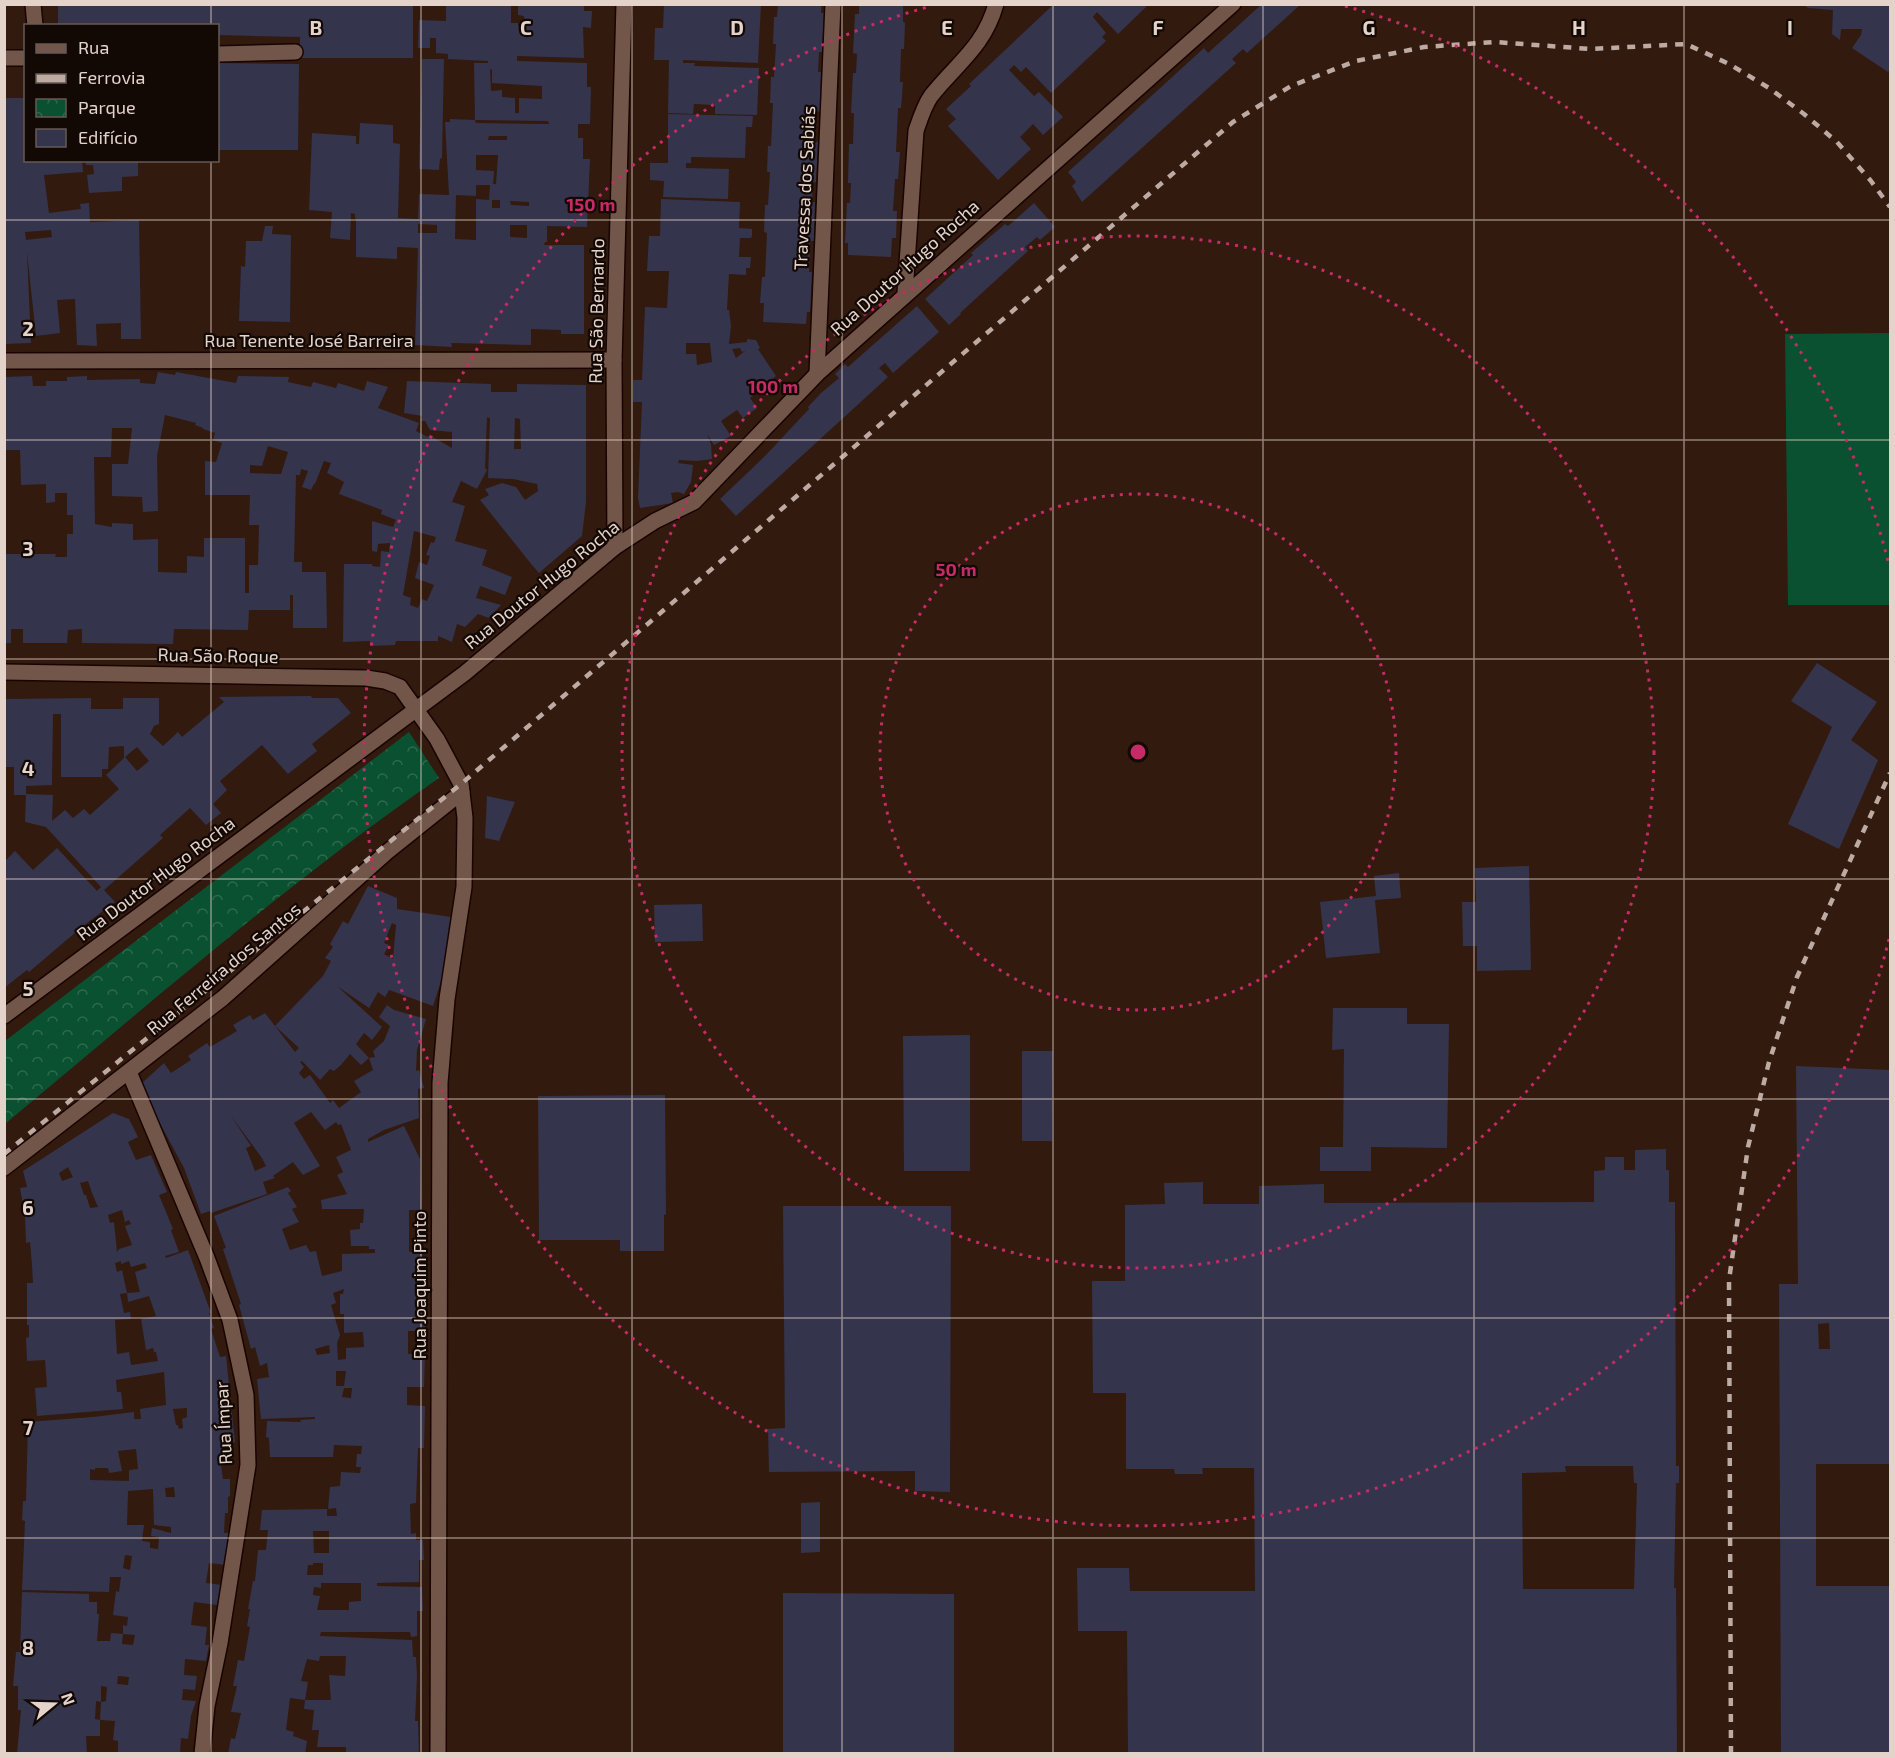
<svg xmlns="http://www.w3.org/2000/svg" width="1895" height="1758" font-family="'Exo 2',sans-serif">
	<defs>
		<pattern id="park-crowns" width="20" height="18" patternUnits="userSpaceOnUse" patternTransform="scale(1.5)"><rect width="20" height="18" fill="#0a5131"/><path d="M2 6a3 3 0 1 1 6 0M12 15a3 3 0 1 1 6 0" fill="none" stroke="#2e694e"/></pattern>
	</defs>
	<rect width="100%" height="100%" fill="#321a0f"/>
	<path fill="url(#park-crowns)" d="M409,732l30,46c-152,105 -292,228 -434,346v-83z"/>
	<polygon fill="#0a5131" points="1890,333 1890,605 1788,605 1785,334"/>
	<g fill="#35344d" fill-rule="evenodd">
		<polygon points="58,4 413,4 413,58 300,58 300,37 218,35 218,26 58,26"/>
		<path d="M446,4h65v19h7v3h7l-1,-10 -6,-1v-11h66v7h8l-1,17 -8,-1 1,31 -67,-2v5l70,2v24h4l-1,37h-12v14h5v21h7l-3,68 -40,-1v16h-2l-1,3h40v89h-23v-4l-30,-1v16l-80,-2 1,4 -37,-2 3,-97 -21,-1v12l-41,-2v-39h-1v-4l-4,-1 -1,27 -20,-2 2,-26 -23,-2 3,-77 44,3v8h3l1,-21 33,2v18l7,1 -2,74 20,1 1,-25 30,1 -4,-73h5v-3l25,1 -1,-57h14v-2l-40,-2v-5l-12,-1v-15h-6v10h-12l1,-28 27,1zM490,69l2,1v13l50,3v13l-23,-1v15h-4v-15l-13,-1v-7l-11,1zM475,120l73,1 1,3 -73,-1zM489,136h18v4h-19zM476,155h22l-2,29h-3l1,-13 -18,-1zM476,185h14l-1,15 -13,-1v41l-21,-1 1,-44 20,1zM492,200h8v8h-8zM510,201l19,1v4l-18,-1zM418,224l19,1v8h-19zM510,225h17v13l-17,-1z"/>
		<polygon points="664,4 761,4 758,63 683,60 683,63 695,63 694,66 759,68 757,115 715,114 715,105 694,104 693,114 668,113 669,60 654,60 655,28 663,28"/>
		<polygon points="778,4 821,4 821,13 824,13 822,52 819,52 818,72 821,72 820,112 816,111 815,142 818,142 816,182 813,182 812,202 815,202 814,241 810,241 809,272 812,272 810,312 807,312 806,324 763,322 764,303 760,303 762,277 765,277 767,233 764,232 765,205 768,205 770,172 767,172 768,146 771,146 773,103 770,103 771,77 774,77 776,44 773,44 774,17 777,17"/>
		<polygon points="859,4 903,4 903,22 905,23 904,49 901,49 900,82 903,82 901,108 898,108 896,152 900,152 898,179 895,179 893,211 897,211 896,238 892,238 891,257 848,255 848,243 845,243 847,203 850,203 851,183 848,183 849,144 853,144 854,113 851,113 853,73 856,73 857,54 853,53 855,14 859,14"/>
		<polygon points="1054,4 1144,4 1146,7 1118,34 1097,12 1093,17 1106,33 1102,37 1106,41 1051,93 1026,67 1021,72 1014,65 1009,70 1034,96 1039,92 1063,117 1043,135 1033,124 1020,137 1031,149 998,180 948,126 956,119 946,109 971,86 969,84"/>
		<polygon points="1262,4 1301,4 1247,53 1243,49 1232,59 1236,63 1082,202 1072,186 1076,182 1068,172 1204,48 1208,53"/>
		<polygon points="1806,4 1890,4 1890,69 1888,72 1852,48 1861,35 1862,29 1841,29 1840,40 1832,34 1833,10 1809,8 1806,7"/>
		<polygon points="422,59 444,59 442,158 440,159 439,170 419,169"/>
		<polygon points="218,63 299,64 298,150 218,150"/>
		<path d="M4,98h22v62h56l1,12 -39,3 5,38 32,-4 -1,-5 9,-1 1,19 49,-2 2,119h-20v-16l-25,1 1,22 -20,-1 -2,-46 -18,1 3,33 -24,3 -9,-84 4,91 -27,1zM51,230l1,7 -26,3 -1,-8z"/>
		<polygon points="668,114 753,116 752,127 746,127 745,158 691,157 691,163 686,163 686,168 729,169 728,199 663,197 664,181 650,180 650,163 668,163"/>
		<polygon points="85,160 138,160 138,176 122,177 122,191 89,193 87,175 94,174 93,165 86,165"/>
		<path d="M661,199l79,3 -1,26 13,1v7l-1,2h-11l-1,19h12l-1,11h-4v7l-17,-1 -2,36h2l2,16 -2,18 18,-2v-3l9,1 4,8 -2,1 18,27 -26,22 7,10 -14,10 -6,-8 -16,11 10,15 -17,9 -7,-11 4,10 1,15 -15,2 -18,-1 -1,3 15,2 -2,17 -7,12 -6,-2 -7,1 2,10 -33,5 -2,-10 4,-96h-9v-22h9l3,-73 22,1 2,-37h-22l2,-35h11zM686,343h24l2,19 -15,3 -1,-11h-10zM740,348l2,4 3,-1 -9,7 -4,-9z"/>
		<polygon points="1034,203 1055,227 1040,240 1037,237 1025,247 1028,251 960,313 961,314 949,325 925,299 973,255 971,253 1005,224 1008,226"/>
		<polygon points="265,226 273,226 272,234 291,235 290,322 239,321 241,266 245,267 246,241 262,241"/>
		<polygon points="917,306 939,332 893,373 885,363 879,368 888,377 736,516 720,499 765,456 809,409 808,407 821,393 839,378 835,374 845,364 848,367"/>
		<path d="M158,372l17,3 1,-3 60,11 2,-7 51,1 -1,5 23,5 2,-5 23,6 2,-5 26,8 3,-10 21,6 -10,21 41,15 -3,8 12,6 1,-2 23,13v-16l-22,-2 -5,-9h-4l1,-5 -18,-3 3,-32 84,3v8h26v-8l69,1v117l-4,34 -43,37 -7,-8 -52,-65 9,-5 -4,-6 17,-6 14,4 9,13 13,-9 -1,-7 -24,-5 -25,-1 2,-60 -3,-1 -2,51 2,2 -10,19 -16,-8 -9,21 13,4 -10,35 32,9 -5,15 30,12 -7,18 -25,-9 -4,12 25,7 -12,13 -11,-4 -13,13 -8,-3 -5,18 -14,-6v5h-42l-1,4 -25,1v-5l-27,1 1,-78h28v2l8,1 1,-16 8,1 1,-9 -12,1 -1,8 -5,-1v-30l21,6 3,-7 -15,-6 1,-4 -43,-16 5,-12 -17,-9 4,-10 -7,-2 -9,23h-1l-3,6 -9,-3 6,-16 -7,-2 -1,6h-4l-2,87h8v10h24l1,56h-34v-33h-3v15h-41l-1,20 -74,-1 -1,15 -91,-1v-14l-14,1 -1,13h-44v-14h-12v14h-7v-89h52l-1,3h12v-23h6v-19h-6v-22h-12v9l-9,1v-19l-25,1 -1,-35h-16v-73l28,-1 1,10h13v-5h21v-4l20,-1v4l53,-1v4l15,1zM165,415l31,8 -1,2 8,3v1l12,4 -2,7 9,3 -6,19 -11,-1v34h45l-1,30h10l-1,40h-9v28h-4v-55h-41v19l-17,-1v17l-29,-1v-33l-25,1v-16l-21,-1v4l-17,-3 -1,-67h17l1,-29h20l-4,36h-16v32l30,1 1,15 15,-1 -1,-55zM515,418l5,1 1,30h-7zM268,446l20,6 -7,22 -31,-1v-8l12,1zM414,531l22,6 -2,6 -3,-1 -5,13 4,1 -3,9 -8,-3 -4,16 19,7 -7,16 -5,-2 -4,9 -8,-3 1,-7 -8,-3z"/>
		<polygon points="1817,663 1877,702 1851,740 1878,760 1839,849 1788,824 1832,727 1791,701"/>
		<path d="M311,696l1,2h26l13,15 -39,31 5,7 -29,23 -26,-29 -42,36 7,9 -14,14 8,9 -15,12 -16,-17 -30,27 3,3 -59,52 11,12 -32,24 -54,46 -2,-2 -23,18v-126l11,-11 18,19 24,-22 40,43 4,-4 -55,-60 -21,-5 1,-28 27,1 -1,26 13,-11 8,8 11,-9 6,6 29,-26 -13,-14 18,-17v-12l-15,1 -1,22h-6v8h-41v-63h-8l-1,71 -26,1v9h-12v-28h-10v-68l87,-1v11h32v-11h36v26l-5,2 -4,8 13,12 15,-14 4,5 42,-35 -5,-5zM137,747l12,14 -12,10 -12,-14z"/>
		<polygon points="487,796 515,802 499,841 485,838"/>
		<polygon points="1529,866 1531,970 1477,971 1477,946 1463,946 1462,902 1476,902 1475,868"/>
		<polygon points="1399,873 1401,898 1375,900 1380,953 1326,958 1320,902 1376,896 1374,876"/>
		<path d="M368,886l29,12v11l54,8 -8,58 -10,31 -44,-16 -4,7 -7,-5 -9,16 -32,-22 45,41 -10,13 -8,-7 -8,11 13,14 -8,7 -11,-11 -9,11 -7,6 -4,-2 -10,11 -18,-19 -2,1 4,5 -5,6 5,6 6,-4 20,28 3,-3 6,8 22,-16 -7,-11 19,-11 -4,-12 6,-1 -2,-6 11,-10 6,-15 -11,-9 8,-12 7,5 32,9 -9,31 -1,21 3,-1 5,18 -6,1 1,29 -35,12 -16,9v3l36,-16 16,33 1,51h-12v42h13v43h3v36h-17v23h17l-1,33h-17v18l18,1 -1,42h-6l-2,55 -6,1 1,30 5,-1v7h7l1,20h-5v22l-42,1v3l45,1 1,24h-6v25l-6,1 -1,-5h-89l-1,4 92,4 1,17h3l1,19 -2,45h3l1,33h-73v-7h-29l2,-17h-7l2,-20 -10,-1 1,-9h26l-2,-25 16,1 1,-20h-26l-1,5 -12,-2 -6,22 7,1 -3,18 -15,-2 -4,32 8,2 -1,4 14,5 -2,13h-77l3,-16 4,1 6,-26 -10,-1 6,-26h-4l5,-26 6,1 6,-34 -3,-1 3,-17h-2l5,-28h2l3,-31h8l2,-20h-8l2,-20 65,-1v7h10l-1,-8 -8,1 2,-22 10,-1 1,-14 19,1 1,-6h-5l1,-13h4l1,-8 -28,-1 -1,12h-63l-1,-19 -3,-1 1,-16 34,1 -1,-2 15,-1v-2l-54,2 -4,-40 12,-2 -2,-14 -7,3 -5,-19 -4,2 -12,-44 2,-1 -18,-55 3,-1 -12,-32 74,-29 3,4 -3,2 9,14 -5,2 7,13 -17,7 8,21 16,-5 4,7 6,-1 6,25 20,-5v-17l33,-1v-4h-6v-3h-18l-1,-16 10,-1v-6h3l1,-14h-42l-1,-9 26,-6 -10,-19 6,-3 -7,-15 15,-7 -10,-26 -3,1 -2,-3 -11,8 -14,-18 -17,11 26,43 -17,9 -10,-13 -20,14 2,2 -12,4 4,12 -56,19 -1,-2 -9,3 -17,-46 -40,-74 3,-2 -5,-9 22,-20 7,10 20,-13 -3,-4 19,-13 3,4 27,-16 -4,-6 17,-10 3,5 12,-7 30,39 4,-4 -24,-22 48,-50 8,-15 -6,-3 8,-11 -3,-3 13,-23 5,3zM392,923l4,2 -3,34 -9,-5 5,-9 -5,-2zM231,1116l31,42 4,8 -11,5 -9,-23 5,-2zM344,1289l-1,5h-3v20h4v19l19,-1 1,15 -18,1v11l-8,1 -1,-17 3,-8 -9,-30 5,-2 -3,-10zM329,1345l1,8 -13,2 -2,-6zM336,1371h10l-2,15h-8zM344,1388h8l-1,10 -9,-1zM313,1531h16v22h-15zM313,1563h10v12h-16l1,-10h5zM321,1583h40v18l-12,1v8h-32l3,-14 -7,-1 1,-8 7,1z"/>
		<polygon points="702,904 703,941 655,942 654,905"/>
		<polygon points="1333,1008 1407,1008 1407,1024 1449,1024 1447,1148 1371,1147 1371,1171 1320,1171 1320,1147 1343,1147 1344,1049 1332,1050"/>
		<polygon points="970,1035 970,1171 904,1171 903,1036"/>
		<polygon points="1022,1051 1053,1051 1052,1141 1022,1141"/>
		<path d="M1796,1066l94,4v394h-74v122h74v168h-109l-2,-470h19zM1829,1323l1,26h-11l-1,-25z"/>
		<polygon points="665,1095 666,1214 664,1215 664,1251 620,1251 620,1240 539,1240 538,1096"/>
		<path d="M113,1113l16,6 9,18 -10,5 8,18 15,-5 16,37 -8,3 14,34 -2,1 8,22 -14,4 1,2 22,-8 23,63h-2l5,15 -3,1 9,28 6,-1 9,86 -7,1 1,14 -9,2 3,20h7v17l-2,1v16h-3l-1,20h6l-4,32 -17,-2 -3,20 16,2 -5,20 -23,-3 -3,23 16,2 -2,18h4l-3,16 -21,-2 -1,16 13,1 -2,14 -12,-1 -1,11 14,1 -5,15 -3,23 -7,-1 -1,16h-62v-13l-5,-1 2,-19 -15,-1 1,-18 5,-1 1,-14 -6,-1v16l-5,-1 -1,18 5,1v16h-14l1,18h-70l4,-44h-3v-24h-5l3,-34h4l2,-60 67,2v8h8v12h2l-2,27h13l1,-8 12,1 -1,10 11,1 2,-10 -12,-1v-9l4,1 1,-9 -15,-2 3,-24 3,1 2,-15h-11l-1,15 -87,-2 3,-69 -3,-1 1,-19h3l2,-79 65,-5 41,-5v7h7l-1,-10 26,-4 -2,-33 -48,8 1,12h4l2,17 -86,7 -2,-28 12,-1 -2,-27 -18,1 -1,-23 3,-1v-12h-2v-42h6l-1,-18 -2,-23 -4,1 -1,-27 -5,-28 7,-1 -4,-16zM68,1167l5,10 -11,4 -3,-8zM88,1181l4,12 6,14 -8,1 -4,-13h-2l-4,-12zM122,1210l3,12 4,-2 2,4 -6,2 7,19 -13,4 -2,3 -3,-30 -4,1 -2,-8zM121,1261v3l8,-3 2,6 14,-4 2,5 -12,4 5,20 -13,1 -5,-23 -5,2 -2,-9zM127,1293l1,9 21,-6 7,20 -15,3 5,31 7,-2 1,4h2l2,9 -27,4 -2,-13 -12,2 -2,-34 16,-1 -1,-7 -6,1 -4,-19zM187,1408v9l-5,2 1,9 -4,1 -1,-4h-2l-3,-16zM136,1449l2,20 -9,1v11l-39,-1v-11l5,1v-2h13l1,5 13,-2 -4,-20zM174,1487l1,10h-9l-1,-9zM153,1489l1,36 17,2v6l-19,-5 -1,8 8,1 -1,12 -8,-1v-6l-8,-1 2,-16h-17l1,-34zM125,1555l7,1 -2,14 -7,-2zM118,1676l11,1 -1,8 -11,-1z"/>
		<path d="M1666,1149v21h3v32h6l1,264h3v17h-3l-2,105h2l1,166h-549l-1,-123h-49l-1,-63h52l1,23h125l-1,-123h-52l1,6h-28l-1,-5h-48v-76h-33l-1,-112h33v-76l40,-1 -1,-21 39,-1v22h56v-18l65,-2v19l270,-1v-31l11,-1v-13h19v13h11v-20zM1565,1466h68l1,17h3l-3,106h-111l-1,-116 44,-1z"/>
		<polygon points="783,1206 951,1206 950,1492 915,1491 915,1471 769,1472 768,1429 785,1428"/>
		<polygon points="820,1502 820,1552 801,1553 801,1503"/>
		<polygon points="783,1593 954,1594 954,1754 783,1754"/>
	</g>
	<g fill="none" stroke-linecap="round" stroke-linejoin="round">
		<defs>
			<g id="minor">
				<polyline points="33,4 35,26"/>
				<polyline points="218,54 295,52"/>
				<polyline points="4,58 26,58"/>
				<path d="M905,293l11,-162c4,-12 8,-25 15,-35 26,-33 53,-49 65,-92"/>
				<polyline points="4,361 614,360"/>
				<polyline points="817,374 833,4"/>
				<polyline points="615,547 614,360 624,4"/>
				<polyline points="4,672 366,678 385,681 400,687 437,739 461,784 465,818 464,887 447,999 440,1083 438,1754"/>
				<polyline points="4,1016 465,673 615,547 655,521 694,502 817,374 1233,4"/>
				<polyline points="129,1072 207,1258 230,1320 246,1395 248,1465 220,1643 207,1706 202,1754"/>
				<polyline points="4,1168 223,998 387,852 462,792"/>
			</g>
		</defs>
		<use href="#minor" stroke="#190400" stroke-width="18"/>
		<use href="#minor" stroke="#73564a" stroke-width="15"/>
		<g stroke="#bdaaa2" stroke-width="4.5" stroke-dasharray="8 8" stroke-linecap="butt">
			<polyline points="4,1154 461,784 1233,122 1291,86 1356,61 1424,47 1495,42 1591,49 1686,44 1729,64 1769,88 1804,114 1837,142 1871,181 1890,207"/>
			<polyline points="1731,1754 1729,1280 1748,1147 1769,1062 1797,977 1890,773"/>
		</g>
	</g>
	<path fill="none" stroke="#e4d3cb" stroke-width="1.5" stroke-opacity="0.55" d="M211,4v22M421,4v1750M632,4v1750M842,4v1750M1053,4v1750M1263,4v1750M1474,4v1750M1684,4v1750M211,160v1594M4,220h1886M4,440h1886M4,659h1886M4,879h1886M4,1099h1886M4,1318h1886M4,1538h1886"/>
	<g fill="none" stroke="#c52b66" stroke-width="3" stroke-dasharray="3 6">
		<circle cx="1138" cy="752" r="258"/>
		<circle cx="1138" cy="752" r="516"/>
		<path d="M1889 939A774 774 0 1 1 931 6M1345 6A774 774 0 0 1 1889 565"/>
	</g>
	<g text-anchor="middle" stroke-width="4.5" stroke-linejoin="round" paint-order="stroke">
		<g font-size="18" fill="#e4d3cb" stroke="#120804">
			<text transform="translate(805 188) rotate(-87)" y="6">Travessa dos Sabiás</text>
			<text transform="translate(905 268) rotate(-42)" y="6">Rua Doutor Hugo Rocha</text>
			<text transform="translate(597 311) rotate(-89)" y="6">Rua São Bernardo</text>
			<text x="309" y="347">Rua Tenente José Barreira</text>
			<text transform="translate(542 585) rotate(-39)" y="6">Rua Doutor Hugo Rocha</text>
			<text transform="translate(218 656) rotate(1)" y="6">Rua São Roque</text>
			<text transform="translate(156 879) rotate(-37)" y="6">Rua Doutor Hugo Rocha</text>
			<text transform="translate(224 969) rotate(-40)" y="6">Rua Ferreira dos Santos</text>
			<text transform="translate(420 1285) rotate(-90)" y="6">Rua Joaquim Pinto</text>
			<text transform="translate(224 1423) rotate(-93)" y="6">Rua Ímpar</text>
		</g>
	</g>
	<g font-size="20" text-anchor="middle" font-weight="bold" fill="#e4d3cb" stroke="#120804" stroke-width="4.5" stroke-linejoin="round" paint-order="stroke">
		<text x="316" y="35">B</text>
		<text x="526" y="35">C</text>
		<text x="737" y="35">D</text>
		<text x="947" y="35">E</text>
		<text x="1158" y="35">F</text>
		<text x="1369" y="35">G</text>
		<text x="1579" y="35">H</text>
		<text x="1790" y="35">I</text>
		<text x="28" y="336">2</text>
		<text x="28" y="556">3</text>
		<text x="28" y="776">4</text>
		<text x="28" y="996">5</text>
		<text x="28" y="1215">6</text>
		<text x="28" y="1435">7</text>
		<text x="28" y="1655">8</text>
	</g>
	<circle cx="1138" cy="752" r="9" fill="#c52b66" stroke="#120804" stroke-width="3"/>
	<g font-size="18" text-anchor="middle" font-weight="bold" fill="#c52b66" stroke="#120804" stroke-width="4.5" stroke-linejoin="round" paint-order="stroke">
		<text x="591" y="211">150 m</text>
		<text x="773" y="393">100 m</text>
		<text x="956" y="576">50 m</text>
	</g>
	<rect width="1895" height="1758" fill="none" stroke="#e4d3cb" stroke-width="12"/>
	<rect x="24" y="24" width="195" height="138" fill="#120804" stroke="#665954" stroke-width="1.5"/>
	<rect x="36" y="44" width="30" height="9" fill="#73564a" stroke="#665954" stroke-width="1.5"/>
	<text x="78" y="54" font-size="18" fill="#e4d3cb">Rua</text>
	<rect x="36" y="74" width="30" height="9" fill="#bdaaa2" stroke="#665954" stroke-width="1.5"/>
	<text x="78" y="84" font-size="18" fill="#e4d3cb">Ferrovia</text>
	<rect x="36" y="99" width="30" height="18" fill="url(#park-crowns)" stroke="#665954" stroke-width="1.5"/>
	<text x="78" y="114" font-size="18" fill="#e4d3cb">Parque</text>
	<rect x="36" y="129" width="30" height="18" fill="#35344d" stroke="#665954" stroke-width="1.5"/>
	<text x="78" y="144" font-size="18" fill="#e4d3cb">Edifício</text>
	<g transform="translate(54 1704) rotate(71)" stroke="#120804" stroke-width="4.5" paint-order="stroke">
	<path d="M0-4.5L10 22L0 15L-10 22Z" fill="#e4d3cb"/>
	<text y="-9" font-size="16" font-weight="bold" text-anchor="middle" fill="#e4d3cb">N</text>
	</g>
</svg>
